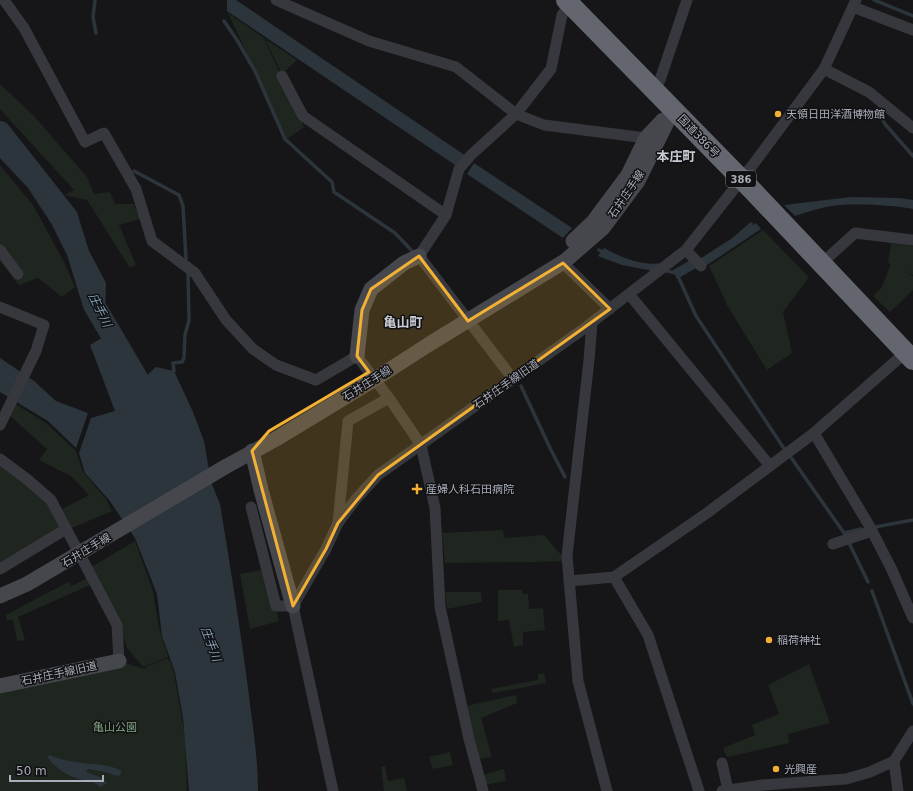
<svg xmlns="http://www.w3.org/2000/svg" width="913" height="791" font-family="'DejaVu Sans','Noto Sans JP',sans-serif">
	<rect width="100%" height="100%" fill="#161618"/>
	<g fill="#1e261f">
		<polygon points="228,13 264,38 304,127 287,139"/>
		<polygon points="265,39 297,60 282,74"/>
		<polygon points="0,84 34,116 87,177 94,194 110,192 115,204 134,204 140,219 119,225 136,265 130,268 87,200 64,195 74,190 0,109"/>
		<polygon points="0,165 33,205 64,262 75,287 62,297 38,278 19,285 0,261"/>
		<polygon points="763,230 809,277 783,312 792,353 767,370 727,305 709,266"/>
		<polygon points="891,243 913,246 913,275 903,271 913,276 913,290 890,312 873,296 882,287 891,264 888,263"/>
		<polygon points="14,403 47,424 76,451 83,472 106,499 112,511 72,528 62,509 89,495 71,476 39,460 47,449 9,415"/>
		<polygon points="0,465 47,501 61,529 0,566"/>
		<path d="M503,530l1,8 40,-3 18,21v5c-39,2 -78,1 -117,2l-3,-30z"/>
		<polygon points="135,541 153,591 159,628 168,657 143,667 127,648 119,622 91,567"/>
		<polygon points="266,569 279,621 250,629 240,574"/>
		<polygon points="87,578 90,585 18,617 25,640 17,641 13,620 7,620 6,615 68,582 72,586"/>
		<polygon points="498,590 522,590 523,594 528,594 529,609 543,608 545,630 523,632 523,645 514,647 509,620 498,621"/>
		<polygon points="445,592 481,592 482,602 447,609"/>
		<polygon points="168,658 169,661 170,661 174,673 185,737 187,791 0,791 0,686 119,661 145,669 145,667"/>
		<polygon points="809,664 830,723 788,734 789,743 727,757 723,748 755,735 752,725 779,714 768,685"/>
		<polygon points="544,673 546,683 493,693 491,689 538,680 538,674"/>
		<polygon points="516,695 517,703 481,718 492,757 480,759 466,706"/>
		<polygon points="450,752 453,765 433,769 429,757"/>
		<polygon points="385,766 388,781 404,778 407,791 384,791 381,767"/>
		<polygon points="504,769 506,781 485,785 482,775"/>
	</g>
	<g fill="#2c353c">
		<polygon points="227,0 236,0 466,156 458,167 227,11"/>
		<polygon points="0,141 86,245 106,283 105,313 87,300 91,279 67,255 51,223 28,188 0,158"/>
		<polygon points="474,163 572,228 563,238 467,174"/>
		<path d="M851,197l48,1 14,2v9c-19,-4 -62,-6 -81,-3 -13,2 -25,6 -37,10l-11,-11z"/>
		<polygon points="756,223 761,229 704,267 698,260"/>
		<path d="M604,248c18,10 38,18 58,15l-9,8 -31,-6 -24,-9z"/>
		<polygon points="689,261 696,268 677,279 673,270"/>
		<path d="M107,335l6,16 19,28 14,-3 10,-9 18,4 19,41 11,29 7,41 9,22c10,61 20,122 28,184 4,34 10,68 10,103h-69l-6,-73 -8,-46 -13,-36 -5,-42 -22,-56 -26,-38 -24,-27 -6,-20 12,-35 24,-7 -25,-66z"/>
		<polygon points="0,358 34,381 56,401 88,413 76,448 48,421 0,392"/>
		<path d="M50,755c11,5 22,7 34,8 14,2 25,1 37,8v3l-3,2 -13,-4 -17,-3 -2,3 14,5 7,6 -7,4c-8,-7 -11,-5 -20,-8 -15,-4 -23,-10 -33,-22z"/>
	</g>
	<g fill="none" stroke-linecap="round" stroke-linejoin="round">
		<g stroke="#2c353c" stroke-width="3.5">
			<polyline points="95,0 93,17 96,33"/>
			<polyline points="874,0 913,16"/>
			<polyline points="224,21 237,40 255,71 285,139 332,182 334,192 395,233 414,253"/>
			<polyline points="877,109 885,124 913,156"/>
			<polyline points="134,171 179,195 183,206 186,259"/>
			<polyline points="735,238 751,224"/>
			<polyline points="599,250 606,253"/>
			<polyline points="663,270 676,273 678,272"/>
			<polyline points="677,274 696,316 785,450"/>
			<polyline points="174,371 173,363 182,362 184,358 185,335 189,320 188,274"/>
			<polyline points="521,386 550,448 565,477"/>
			<polyline points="790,456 844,533 861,529"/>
			<polyline points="875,527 913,520"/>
			<polyline points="848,541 868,582"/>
			<polyline points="872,591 913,704"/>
		</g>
		<polyline stroke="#2c353c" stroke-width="22" points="0,132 67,217 94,305 147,395 149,405"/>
		<g stroke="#37383d" stroke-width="11">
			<polyline points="4,0 24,28 85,142 104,133 136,189 152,241 195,273 226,320 253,349 276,365 316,380 357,356 389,398 421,445 435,508 440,607 469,739 483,791"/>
			<polyline points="276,0 369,41 456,67 516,114 544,125 646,138"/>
			<polyline points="853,7 913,30"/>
			<polyline points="824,69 869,92 913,128"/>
			<polyline points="282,76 303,116 446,215"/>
			<polyline points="654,90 660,80 687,0"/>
			<polyline points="0,250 18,274"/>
			<polyline points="686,250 701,266"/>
			<polyline points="563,263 610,309"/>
			<polyline points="822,263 855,233 913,240"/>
			<polyline points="629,294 770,466"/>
			<polyline points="0,307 44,325 36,351 0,425"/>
			<polyline points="592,323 589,360 567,556 578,681 607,791"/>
			<polyline points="513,379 419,256 446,215 459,169 471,155 516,114 551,69 562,15 570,4"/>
			<polyline points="814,433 870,527 892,570 913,618"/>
			<polyline points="0,459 28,480 51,500 117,625 119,661"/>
			<polyline points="251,507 276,606 293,606"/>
			<polyline points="338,523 348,421 389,398"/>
			<polyline points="833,544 872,531"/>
			<polyline points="0,569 66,529"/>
			<polyline points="614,577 648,635 699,791"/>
			<polyline points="569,581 614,577 707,513 814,433 897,360 910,352"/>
			<polyline points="293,606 326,549 338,523 356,499 378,475 582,330 686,250 752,166 824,69 856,0"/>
			<polyline points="293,606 333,791"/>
			<polyline points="894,761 898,791"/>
			<polyline points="722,763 728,790"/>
			<polyline points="722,791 763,785 846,779 870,772 894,761 913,731"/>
		</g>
		<g stroke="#45474d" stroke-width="15">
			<polyline points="573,241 593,222 628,175 646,138 663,120"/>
			<polyline points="357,356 362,310 371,289 404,263 419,256"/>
			<polyline points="252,451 261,490 293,606"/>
			<polyline points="225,467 276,439 375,379 431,343 565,261 603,228 638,181 673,110"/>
			<polyline points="0,596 27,584"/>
			<polyline points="0,686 119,661"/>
		</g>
		<polyline stroke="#63666e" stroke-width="20" points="566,0 753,191 913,360"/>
		<polyline stroke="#45474d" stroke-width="15" points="27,584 225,467"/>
	</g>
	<path fill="#f2b134" fill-opacity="0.2" stroke="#f2b134" stroke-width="3" stroke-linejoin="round" d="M419,256l49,65 95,-58 47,46 -232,166 -40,48 -12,26 -33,57 -41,-155 17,-20 100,-59 -12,-16 5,-46 9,-21z"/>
	<g fill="#f2b134" stroke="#111113" stroke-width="1.5">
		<circle cx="778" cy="114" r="4"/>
		<path d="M415 483h4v4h4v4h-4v4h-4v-4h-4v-4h4z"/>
		<circle cx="769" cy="640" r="4"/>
		<circle cx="776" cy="769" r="4"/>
	</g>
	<g text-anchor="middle" stroke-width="3" stroke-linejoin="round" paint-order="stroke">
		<rect fill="#111113" stroke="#7b7e86" stroke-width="1" x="726" y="171" width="30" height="16" rx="3"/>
		<g font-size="10" font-weight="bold" fill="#a8adb8">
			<text x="741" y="183">386</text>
		</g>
		<g font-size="11" fill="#a8adb8" stroke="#111113" text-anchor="start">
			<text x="786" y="118">天領日田洋酒博物館</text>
			<text x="426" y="493">産婦人科石田病院</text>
			<text x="777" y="644">稲荷神社</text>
			<text x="784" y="773">光興産</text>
		</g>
		<g font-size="11" fill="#a8adb8" stroke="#111113">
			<text transform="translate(699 136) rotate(46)" y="4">国道386号</text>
			<text transform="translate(626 194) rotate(-56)" y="4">石井庄手線</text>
			<text transform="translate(367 383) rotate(-32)" y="4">石井庄手線</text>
			<text transform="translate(506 384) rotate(-35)" y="4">石井庄手線旧道</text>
			<text transform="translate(86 550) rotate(-31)" y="4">石井庄手線</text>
			<text transform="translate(59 673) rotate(-12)" y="4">石井庄手線旧道</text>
		</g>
		<g font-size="11" fill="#7fa381" stroke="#111113">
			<text x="115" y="731">亀山公園</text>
		</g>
		<g font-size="12" font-style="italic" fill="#7f9bb3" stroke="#111113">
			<text transform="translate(100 310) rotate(64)" y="4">庄手川</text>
			<text transform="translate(211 644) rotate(70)" y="4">庄手川</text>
		</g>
		<g font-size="13" font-weight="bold" fill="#c9ccd4" stroke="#111113">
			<text x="676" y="161">本庄町</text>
			<text x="403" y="327">亀山町</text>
		</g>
	</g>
	<path d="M10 775v6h93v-6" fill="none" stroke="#a8adb8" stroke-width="2"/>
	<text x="16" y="775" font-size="12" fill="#a8adb8" stroke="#111113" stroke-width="3" paint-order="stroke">50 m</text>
</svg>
